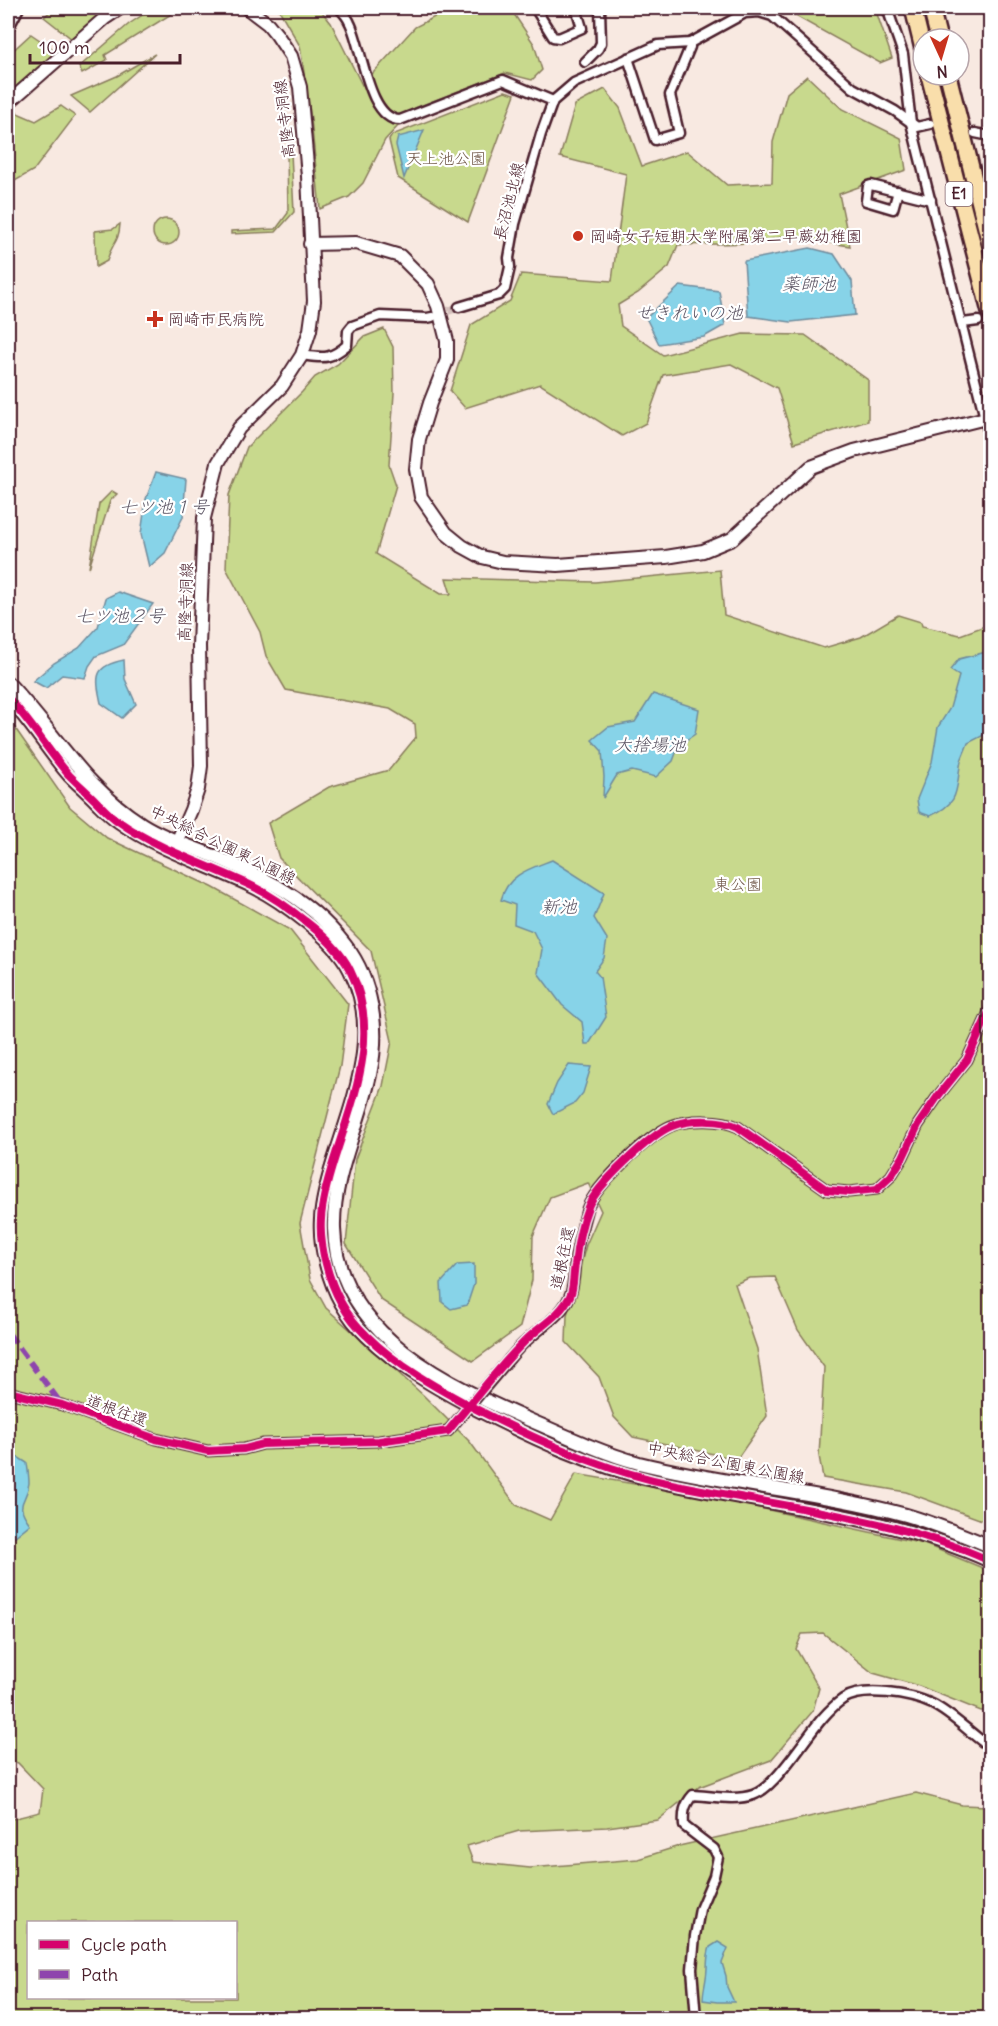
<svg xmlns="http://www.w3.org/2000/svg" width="998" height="2026" font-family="Delius,'Klee One',sans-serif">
	<rect width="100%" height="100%" fill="#f8e9e1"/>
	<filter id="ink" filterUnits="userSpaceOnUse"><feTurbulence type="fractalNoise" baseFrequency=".0167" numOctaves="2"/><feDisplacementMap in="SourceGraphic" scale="12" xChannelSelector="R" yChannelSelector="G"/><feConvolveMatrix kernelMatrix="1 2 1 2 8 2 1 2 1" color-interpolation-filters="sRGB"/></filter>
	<g filter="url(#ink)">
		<g fill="#c8d98d" stroke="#897c5c" stroke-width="1.5" fill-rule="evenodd">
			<polygon points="54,8 110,8 72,39 44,17"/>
			<polygon points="153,8 181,8 105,55 107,60 82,74 79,67 129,24"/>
			<polygon points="278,8 319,8 331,23 362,85 415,27 452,8 510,8 534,44 542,70 532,80 505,73 415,108 385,140 363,183 349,197 320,209 311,119 300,46"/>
			<polygon points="781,8 875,8 892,58 880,63"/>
			<polygon points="31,34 59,53 8,100 8,55"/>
			<polygon points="155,54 90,112 71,96 117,76"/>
			<polygon points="807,76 842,109 901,138 906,170 839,194 850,246 787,236 755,243 678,245 669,267 638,293 618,305 621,326 663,355 743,334 805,335 868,380 868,421 794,443 777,388 731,364 663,375 646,423 622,436 540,384 465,408 450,391 471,325 510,301 521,274 612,281 626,174 560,157 575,105 605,89 620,108 642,166 687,151 727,185 772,183 773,142 787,93"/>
			<polygon points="505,91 515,94 468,222 398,178 389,140 392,135"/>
			<polygon points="61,106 75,116 34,170 8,185 8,109 36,121"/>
			<polygon points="287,153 291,153 294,212 276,232 231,234 231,231 276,229 288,213"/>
			<circle cx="166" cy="232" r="13"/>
			<path d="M120,224c-1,20 -9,19 -13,37l-11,6 -1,-36 18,-2z"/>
			<polygon points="384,329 393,347 394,393 389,465 396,485 376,554 441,594 451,594 446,578 595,582 720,570 724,615 824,648 861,637 898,615 921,622 922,626 960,635 990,624 990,1523 906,1492 823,1478 819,1456 824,1367 798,1330 775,1277 749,1278 735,1284 757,1349 767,1416 737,1459 633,1437 614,1417 599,1377 566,1342 567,1315 586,1245 601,1211 588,1183 550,1197 533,1236 532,1280 520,1327 473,1361 381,1300 346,1244 355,1159 383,1086 392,1041 371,951 279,858 268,823 329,787 389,770 416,737 415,724 390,709 286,690 266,656 260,632 226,568 229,495 247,447 302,392 315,377 338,364 364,337"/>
			<polygon points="112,491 117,494 110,501 89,568 99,504"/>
			<path d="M8,718l62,89 37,31 105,49 78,43 58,74 -8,62 -40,157 10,56 16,29 97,87 47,47 46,63 34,15 26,-46 134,23 214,47 66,27v139l-9,1 -62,-25 -46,-13 -50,-40 -21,1 -6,15 23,39 -6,23 -42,49 -72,27 -41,33 -51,7 -88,4 -52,15 6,16 57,6 108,-9 41,-13 237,-53 46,12 25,1 3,-3v215h-982v-198l32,-8 3,-23 -25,-26 -10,-3zM28,1922h208v76h-208z"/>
		</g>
		<g fill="#87d3e8" stroke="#6f8b9c" stroke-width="1.5">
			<polygon points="424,130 404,178 396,145 398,137"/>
			<polygon points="810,248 834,254 852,281 855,315 791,322 748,316 744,261"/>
			<polygon points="680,286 719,291 725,325 704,337 659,344 646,318"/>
			<polygon points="156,472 186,479 183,517 165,553 149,567 141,534 146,499"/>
			<polygon points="118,592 153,604 123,645 96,656 89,666 85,678 62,675 46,688 33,681 54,663 79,648 98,627 106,598"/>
			<path d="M990,651v76l-6,8 -16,8c-2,6 -5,12 -7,18 -6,29 1,41 -31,55l-11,-4 -2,-13 15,-37 6,-35 12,-19 9,-32 -9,-6 9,-11z"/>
			<path d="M124,660l1,19 11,25 -14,14 -21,-15c-6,-27 -7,-37 23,-43z"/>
			<polygon points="653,694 699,709 695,734 679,745 673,761 656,777 632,771 617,775 603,798 604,777 602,751 592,740 608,727 635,722"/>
			<path d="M552,860l52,33 -10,25 13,21 -3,19 -9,13 5,6 6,40 -17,27h-4l-3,-22 -20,-17 -24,-32 4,-24 -9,-18 -19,-7 1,-19 -14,-5c7,-26 28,-31 51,-40z"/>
			<polygon points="569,1065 591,1067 583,1093 575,1103 553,1114 548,1104 557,1083"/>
			<polygon points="474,1264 474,1284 467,1305 451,1309 442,1302 441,1283 457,1265"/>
			<path d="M8,1451l19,12c1,7 2,14 2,20 -2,21 -16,18 1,41l-22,18z"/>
			<path d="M718,1942l10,6 -6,15 4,13 1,11 7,15h-17l-14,-2c0,-8 2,-14 3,-22 2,-11 0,-20 4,-31z"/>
		</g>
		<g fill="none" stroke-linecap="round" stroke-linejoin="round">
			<polyline stroke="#d5c1bd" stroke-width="8" stroke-dasharray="8 4" stroke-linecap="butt" points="437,315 459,307"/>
			<defs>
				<g id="street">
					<path d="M339,8c4,4 9,10 11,15 12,23 18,97 50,97l103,-40 50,21"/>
					<polyline points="535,8 553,37 559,38 582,28 576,8"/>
					<polyline points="887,8 903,54 911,123 990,438"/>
					<polyline points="8,29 19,8"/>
					<polyline points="628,58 655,140 679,133 670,95 690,47 690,43"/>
					<polyline points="585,62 598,49 601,43 600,8"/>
					<polyline points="975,133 990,136"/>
					<polyline points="898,191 893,209 866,201 868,186 871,185 931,200"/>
					<polyline points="459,307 499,295 505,289 510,267 509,258 515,224 541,134 553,101 574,83 658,45 690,43 745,13 759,12 772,16 853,88 895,111 917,127 930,124"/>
					<polyline points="963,323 978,321"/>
					<path d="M302,355c21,3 28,5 45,-10l1,-14 4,-5 28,-10 47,2 5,-1"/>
					<path d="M510,1358c5,-6 10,-12 16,-17 15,-14 37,-26 44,-46 4,-9 4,-22 5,-32 2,-18 7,-36 12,-54 8,-23 61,-73 84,-83 17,-7 51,-7 67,1l89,63 22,2 28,-3 14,-13 12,-19 15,-32 20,-29 29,-36 23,-50"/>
					<polyline points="8,1392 62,1405 156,1439 208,1451 244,1449 263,1444 379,1441 448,1431"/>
					<path d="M696,2018l-4,-49 3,-33 5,-27 14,-33 4,-19 -4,-8 -30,-23c-1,-13 0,-21 9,-31 19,1 42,6 60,0 15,-5 32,-28 42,-41 14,-18 29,-42 48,-55 20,-13 68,-5 89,5 18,9 35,26 51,38l7,4"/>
				</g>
				<g id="secondary">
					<polyline points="8,103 105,18 120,8"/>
					<polyline points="310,244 356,243 400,256 428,284 438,306 447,341 447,360 430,403 419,439 416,469 421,497 446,533 462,546 482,557 503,562 558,565 666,557 703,551 732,539 811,467 854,451 986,418"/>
					<path d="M8,683c47,49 75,104 134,141 19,12 41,20 62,28 58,24 110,47 147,101 12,18 19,41 22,63 10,75 -41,139 -39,213 3,106 117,157 200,193 34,15 69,31 105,41 88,22 179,28 267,52 28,8 57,20 84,31"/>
					<path d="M8,698c23,23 39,52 61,77 9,9 18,17 27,26 7,7 14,15 22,20 42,30 91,44 136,66 18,9 35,21 51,34 17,13 35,29 45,49 32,63 3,129 -16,190 -6,19 -12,39 -13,59 -1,15 1,30 5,45 7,28 19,51 40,71 31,31 74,55 112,75 57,29 113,55 175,70 113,26 231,33 337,81"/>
					<polyline points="174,849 191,810 198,789 201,766 199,646 204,518 218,463 239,428 282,386 302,355 310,330 314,301 308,176 300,87 291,56 277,35 268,24 247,8"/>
				</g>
				<g id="highway">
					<polyline points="913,8 923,49"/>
					<polyline points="931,8 939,39"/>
					<polyline points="929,75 990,312"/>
					<polyline points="948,75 990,244"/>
				</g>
			</defs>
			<use href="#street" stroke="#4a1f2b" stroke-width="13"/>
			<use href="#secondary" stroke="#4a1f2b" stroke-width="16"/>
			<use href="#highway" stroke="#4a1f2b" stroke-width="20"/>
			<use href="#street" stroke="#fff" stroke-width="8"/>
			<use href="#secondary" stroke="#fff" stroke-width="12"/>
			<use href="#highway" stroke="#f9deab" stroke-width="15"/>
			<defs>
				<polyline id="street-bridge" points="448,1431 510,1358"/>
			</defs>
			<use href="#street-bridge" stroke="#4a1f2b" stroke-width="13" stroke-linecap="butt"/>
			<use href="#street-bridge" stroke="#fff" stroke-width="8"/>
			<polyline stroke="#8e44ad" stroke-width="6" stroke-dasharray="12 6" stroke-linecap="butt" points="8,1333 62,1405"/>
			<defs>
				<g id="cycleway">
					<path d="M8,698c23,23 39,52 61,77 9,9 18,17 27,26 7,7 14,15 22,20 42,30 91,44 136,66 18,9 35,21 51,34 17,13 35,29 45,49 32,63 3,129 -16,190 -6,19 -12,39 -13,59 -1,15 1,30 5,45 7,28 19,51 40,71 31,31 74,55 112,75 57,29 113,55 175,70 113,26 231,33 337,81"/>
					<path d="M8,1392l54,13 94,34 52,12 36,-2 19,-5 116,-3 69,-10c25,-30 49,-62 77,-90 15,-15 35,-25 45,-45 4,-8 3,-22 5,-31 2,-19 6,-40 13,-58 8,-21 63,-73 84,-81 17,-7 49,-7 66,1l89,63 22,2 28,-3 14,-13 12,-19 15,-32 20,-29 29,-36 23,-50"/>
				</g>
			</defs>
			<use href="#cycleway" stroke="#fff" stroke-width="11"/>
			<use href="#cycleway" stroke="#d6006c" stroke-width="8"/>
		</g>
	</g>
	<g fill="#c8321e" stroke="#fff" stroke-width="2">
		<circle cx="578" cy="236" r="6"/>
		<path d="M152 310h6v6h6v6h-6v6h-6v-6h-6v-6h6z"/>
	</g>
	<g text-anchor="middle" stroke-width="4.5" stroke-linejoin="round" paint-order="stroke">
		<rect fill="#fff" stroke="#80626b" stroke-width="1.5" x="945.5" y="182" width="27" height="24" rx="4.5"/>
		<g font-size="15" font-weight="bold" fill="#4a1f2b">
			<text x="959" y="199">E1</text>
		</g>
		<g font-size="16" fill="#4a1f2b" stroke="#fff">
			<text transform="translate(284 119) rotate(-97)" y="6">高隆寺洞線</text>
			<text transform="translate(508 201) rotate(-76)" y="6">長沼池北線</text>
			<text transform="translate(185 602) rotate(-88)" y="6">高隆寺洞線</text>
			<text transform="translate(223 844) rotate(26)" y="6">中央総合公園東公園線</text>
			<text transform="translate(562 1258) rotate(-78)" y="6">道根往還</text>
			<text transform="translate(117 1410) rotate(20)" y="6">道根往還</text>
			<text transform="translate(726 1462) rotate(11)" y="6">中央総合公園東公園線</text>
		</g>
		<g font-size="16" fill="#705748" stroke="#fff">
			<text x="446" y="164">天上池公園</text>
			<text x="738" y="890">東公園</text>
		</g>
		<g font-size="16" fill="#4a1f2b" stroke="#fff" text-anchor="start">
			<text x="590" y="242">岡崎女子短期大学附属第二早蕨幼稚園</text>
			<text x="168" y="325">岡崎市民病院</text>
		</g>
		<g font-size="18" font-style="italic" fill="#5c5564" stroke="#fff">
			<text x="809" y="290">薬師池</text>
			<text x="689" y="319">せきれいの池</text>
			<text x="164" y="513">七ツ池１号</text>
			<text x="120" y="622">七ツ池２号</text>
			<text x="650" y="751">大捨場池</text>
			<text x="559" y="913">新池</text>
		</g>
	</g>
	<rect width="998" height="2026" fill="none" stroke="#fff" stroke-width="30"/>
	<rect x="15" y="15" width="968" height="1996" fill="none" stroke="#4a1f2b" stroke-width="2" filter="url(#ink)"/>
	<rect x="27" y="1921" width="210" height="78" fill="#ffffff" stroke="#b7a5aa" stroke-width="1.5"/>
	<rect x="39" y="1940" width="30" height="9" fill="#d6006c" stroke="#b7a5aa" stroke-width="1.5"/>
	<text x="81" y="1951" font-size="18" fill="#4a1f2b">Cycle path</text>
	<rect x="39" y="1970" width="30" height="9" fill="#8e44ad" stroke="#b7a5aa" stroke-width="1.5"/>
	<text x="81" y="1981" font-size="18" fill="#4a1f2b">Path</text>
	<g transform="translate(941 57) rotate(176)"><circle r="28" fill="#ffffff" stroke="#b7a5aa" stroke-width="1.5"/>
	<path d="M0-4.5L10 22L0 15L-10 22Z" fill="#c8321e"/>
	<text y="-9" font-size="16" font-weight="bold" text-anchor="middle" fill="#4a1f2b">N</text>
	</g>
	<path d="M30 54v9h150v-9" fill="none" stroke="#4a1f2b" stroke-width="3"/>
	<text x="39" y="54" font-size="18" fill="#4a1f2b" stroke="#ffffff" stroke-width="4.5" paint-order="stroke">100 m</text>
</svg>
